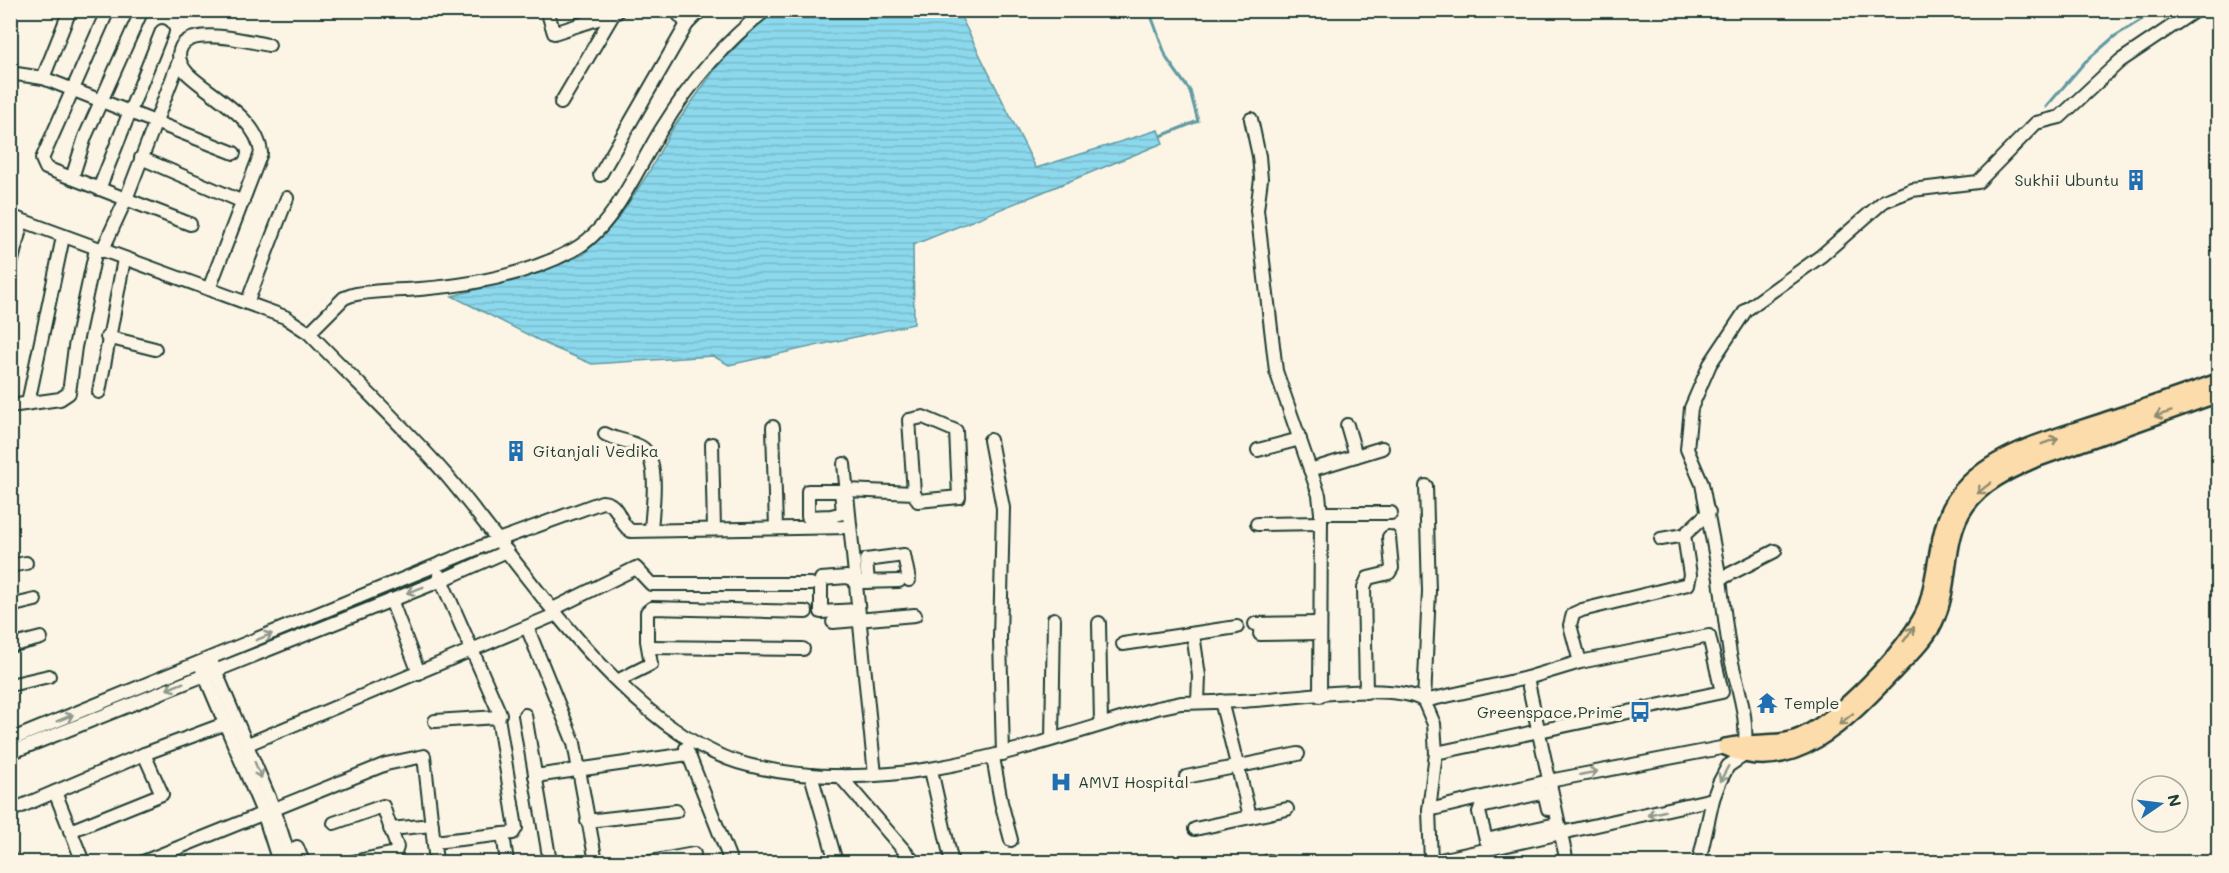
<svg xmlns="http://www.w3.org/2000/svg" width="2229" height="873" font-family="Mali,sans-serif">
	<defs>
		<pattern id="water-rules" width="6" height="5" patternUnits="userSpaceOnUse" patternTransform="scale(1.5)"><rect width="6" height="5" fill="#8cd8ec"/><path d="M0 2.5h6" fill="none" stroke="#78bacb"/></pattern>
	</defs>
	<rect width="100%" height="100%" fill="#fcf5e5"/>
	<filter id="ink" filterUnits="userSpaceOnUse"><feTurbulence type="fractalNoise" baseFrequency=".0167" numOctaves="2"/><feDisplacementMap in="SourceGraphic" scale="12" xChannelSelector="R" yChannelSelector="G"/><feConvolveMatrix kernelMatrix="1 2 1 2 8 2 1 2 1" color-interpolation-filters="sRGB"/></filter>
	<g filter="url(#ink)">
		<polygon fill="url(#water-rules)" stroke="#609aa2" stroke-width="1.5" points="778,11 958,11 1036,168 1158,130 1163,143 913,245 914,324 729,365 713,356 592,364 552,347 452,296 535,274 584,254 619,217 649,172 671,131 716,68 757,25"/>
		<g fill="none" stroke-linecap="round" stroke-linejoin="round">
			<g stroke="#609aa2" stroke-width="3">
				<polyline points="1149,10 1167,59 1190,91 1198,121 1161,136"/>
				<polyline points="2046,107 2085,62 2115,36 2157,10"/>
			</g>
			<defs>
				<g id="minor">
					<polyline points="547,10 554,33 616,13"/>
					<polyline points="675,10 687,24 701,10"/>
					<polyline points="107,12 42,159 46,168 190,224"/>
					<polyline points="10,73 43,78 234,153"/>
					<polyline points="43,78 70,10"/>
					<polyline points="561,103 614,13"/>
					<polyline points="1251,119 1259,156 1261,179 1257,210 1276,371 1319,495 1321,513"/>
					<polyline points="141,158 243,202"/>
					<polyline points="600,175 687,24"/>
					<polyline points="72,178 85,137 142,10"/>
					<polyline points="99,189 162,31"/>
					<path d="M10,216l275,101 24,16c46,48 95,93 138,143 77,91 182,260 301,289 140,35 277,-18 409,-57l24,-5c25,-1 49,-1 74,-3 38,-2 139,-19 169,1l103,-23"/>
					<polyline points="102,251 126,199 179,61"/>
					<polyline points="10,268 22,221"/>
					<path d="M209,289l52,-136c-3,-35 -50,-57 -73,-79 -6,-6 -11,-16 -8,-24 7,-26 70,-8 89,-5"/>
					<polyline points="247,303 287,198"/>
					<path d="M309,333l35,-35 8,-3c21,-5 45,-4 68,-6 51,-4 107,-14 153,-39 40,-21 65,-83 88,-120 27,-44 63,-88 105,-120"/>
					<polyline points="107,337 155,349"/>
					<polyline points="99,392 124,259"/>
					<polyline points="28,403 63,237"/>
					<polyline points="10,406 60,399 69,393 75,347 96,249"/>
					<polyline points="1347,425 1356,456"/>
					<polyline points="773,427 776,528"/>
					<path d="M605,434c11,6 26,7 36,13 20,12 11,63 10,83"/>
					<polyline points="990,440 1003,508 1000,639 1003,754"/>
					<polyline points="712,444 714,529"/>
					<polyline points="1258,450 1300,439"/>
					<polyline points="844,464 875,775"/>
					<polyline points="1310,470 1382,448"/>
					<polyline points="1426,486 1429,591 1424,701 1434,724 1436,753 1429,810 1431,862"/>
					<polyline points="847,490 914,493 918,501 959,497 956,431 923,417 909,420 914,493"/>
					<polyline points="831,516 843,513 841,491 808,491 808,517 831,516 832,527"/>
					<polyline points="1257,524 1321,523"/>
					<polyline points="1661,539 1684,535 1709,512"/>
					<polyline points="10,566 26,563"/>
					<polyline points="439,575 500,714"/>
					<polyline points="1720,579 1702,484 1687,449 1691,408 1710,364 1746,310 1821,256 1884,201 1912,190 1978,182 2036,123 2060,117 2120,61 2196,10"/>
					<polyline points="855,580 847,577 821,579 821,612 858,610"/>
					<polyline points="862,582 899,581"/>
					<polyline points="868,582 866,560 904,555 909,580"/>
					<polyline points="391,600 419,673"/>
					<polyline points="10,606 35,600"/>
					<polyline points="553,609 636,568 651,584 811,584"/>
					<polyline points="833,622 915,615"/>
					<polyline points="1099,623 1101,724"/>
					<polyline points="1255,624 1319,623"/>
					<polyline points="527,627 574,743 596,862"/>
					<polyline points="1193,634 1199,676 1198,702"/>
					<polyline points="1260,634 1319,633"/>
					<polyline points="1123,644 1237,627"/>
					<polyline points="10,646 41,638"/>
					<polyline points="649,647 803,649"/>
					<polyline points="212,663 274,809 291,862"/>
					<polyline points="202,669 264,815 279,862"/>
					<polyline points="619,680 651,664 647,641 647,612 652,608 806,612"/>
					<polyline points="10,685 49,676"/>
					<polyline points="1366,692 1364,587 1368,578 1389,573 1392,568 1389,537"/>
					<polyline points="1320,696 1321,513 1391,513"/>
					<polyline points="1221,701 1250,816"/>
					<polyline points="525,715 550,862"/>
					<polyline points="1052,739 1054,619"/>
					<path d="M10,740l488,-200 104,-38c19,1 15,21 29,29l219,-4"/>
					<polyline points="248,744 557,614"/>
					<polyline points="686,748 731,862"/>
					<polyline points="10,753 442,580 507,551"/>
					<polyline points="1436,753 1722,692 1709,636 1580,662"/>
					<polyline points="993,757 1001,802 1011,840"/>
					<polyline points="931,770 951,859"/>
					<polyline points="811,775 836,862"/>
					<polyline points="535,776 688,754"/>
					<polyline points="840,776 914,862"/>
					<polyline points="1186,777 1298,754"/>
					<polyline points="55,792 83,862"/>
					<polyline points="1548,809 1545,796 1541,793 1481,807 1479,812 1486,840 1552,825"/>
					<polyline points="1429,810 1549,781 1726,747"/>
					<polyline points="10,811 144,754 227,723"/>
					<polyline points="587,821 676,811"/>
					<polyline points="334,823 383,806 397,847 395,853 353,862"/>
					<polyline points="390,829 432,825"/>
					<polyline points="1195,829 1287,809"/>
					<polyline points="70,831 162,794 144,754"/>
					<polyline points="503,834 507,862"/>
					<polyline points="434,842 513,833 516,828 498,717 435,721"/>
					<polyline points="297,847 303,862"/>
					<polyline points="10,858 12,862"/>
					<polyline points="143,862 386,764 424,756 436,862"/>
					<polyline points="650,862 694,854"/>
					<polyline points="898,862 900,862"/>
					<polyline points="1266,862 1269,861"/>
					<polyline points="1431,862 1713,799"/>
					<polyline points="1567,862 1527,678 1580,662 1570,625 1573,614 1582,610 1688,584 1690,575 1684,535"/>
					<path d="M1699,862l14,-63 6,-16 9,-17 15,-10c8,-35 -6,-68 -13,-102 -4,-25 -7,-50 -10,-75l55,-28"/>
				</g>
				<g id="major">
					<path d="M1726,747c67,34 128,-34 169,-77 16,-17 34,-32 42,-54 14,-34 7,-79 29,-110 16,-23 42,-35 67,-46l185,-66"/>
					<path d="M1726,747c26,-7 53,0 76,-11 39,-18 101,-83 121,-121 5,-10 8,-24 10,-35 7,-34 8,-70 35,-96 35,-35 93,-48 139,-64 37,-12 74,-25 111,-38"/>
				</g>
			</defs>
			<use href="#minor" stroke="#1f3d34" stroke-width="16"/>
			<use href="#major" stroke="#1f3d34" stroke-width="20"/>
			<use href="#minor" stroke="#fcf5e5" stroke-width="12"/>
			<use href="#major" stroke="#fddcac" stroke-width="15"/>
		</g>
		<defs><path id="oneway-shaft" d="M-6 0H5M1.5-3L5.5 0L1.5 3" fill="none" stroke-width="1.6" stroke-linecap="round" stroke-linejoin="round" transform="scale(1.5)"/></defs>
		<g stroke="#8e8c70">
			<use href="#oneway-shaft" transform="translate(2163 414) rotate(163)"/>
			<use href="#oneway-shaft" transform="translate(2050 441) rotate(-21)"/>
			<use href="#oneway-shaft" transform="translate(1984 488) rotate(142)"/>
			<use href="#oneway-shaft" transform="translate(1909 634) rotate(-54)"/>
			<use href="#oneway-shaft" transform="translate(1846 719) rotate(141)"/>
		</g>
		<g stroke="#8e998c">
			<use href="#oneway-shaft" transform="translate(415 590) rotate(159)"/>
			<use href="#oneway-shaft" transform="translate(264 637) rotate(-22)"/>
			<use href="#oneway-shaft" transform="translate(175 686) rotate(158)"/>
			<use href="#oneway-shaft" transform="translate(65 718) rotate(-22)"/>
			<use href="#oneway-shaft" transform="translate(258 770) rotate(68)"/>
			<use href="#oneway-shaft" transform="translate(1589 773) rotate(-11)"/>
			<use href="#oneway-shaft" transform="translate(1724 774) rotate(119)"/>
			<use href="#oneway-shaft" transform="translate(1656 813) rotate(167)"/>
		</g>
	</g>
	<defs>
		<symbol id="building-bare" viewBox="-9 -9 18 18"><path d="M-4-6H4V6H1V3H-1V6H-4ZM-2.5-4.3h1.7v1.8h-1.7ZM.8-4.3h1.7v1.8H.8ZM-2.5-1h1.7V.8h-1.7ZM.8-1h1.7V.8H.8Z" fill="#1f6fb2" stroke="#fcf5e5" stroke-width="2.5" paint-order="stroke"/></symbol>
		<symbol id="temple-bare" viewBox="-9 -9 18 18"><path d="M0-6L5-2H3V0L6.5 2.5H4V6H1.5V3h-3V6H-4V2.5H-6.5L-3 0V-2H-5Z" fill="#1f6fb2" stroke="#fcf5e5" stroke-width="2.5" paint-order="stroke"/></symbol>
		<symbol id="bus-bare" viewBox="-9 -9 18 18"><path d="M-5-6H5V4H4V6H2V4H-2V6H-4V4H-5ZM-3.5-4V0h7V-4ZM-3.5 1.2v1.5H-2V1.2ZM2 1.2v1.5H3.5V1.2Z" fill="#1f6fb2" stroke="#fcf5e5" stroke-width="2.5" paint-order="stroke"/></symbol>
		<symbol id="hospital-bare" viewBox="-9 -9 18 18"><path d="M-5-5h3v3.5h4V-5h3V5h-3V1.5h-4V5h-3Z" fill="#1f6fb2" stroke="#fcf5e5" stroke-width="2.5" paint-order="stroke"/></symbol>
	</defs>
	<g fill-rule="evenodd">
		<use href="#building-bare" x="2121" y="165" width="30" height="30"/>
		<use href="#building-bare" x="501" y="436" width="30" height="30"/>
		<use href="#temple-bare" x="1752" y="688" width="30" height="30"/>
		<use href="#bus-bare" x="1625" y="697" width="30" height="30"/>
		<use href="#hospital-bare" x="1046" y="767" width="30" height="30"/>
	</g>
	<g text-anchor="middle" stroke-width="6" stroke-linejoin="round" paint-order="stroke">
		<g font-size="16" fill="#1f3d34" stroke="#fcf5e5" text-anchor="start">
			<text x="2119" y="186" text-anchor="end">Sukhii Ubuntu</text>
			<text x="533" y="457">Gitanjali Vedika</text>
			<text x="1784" y="709">Temple</text>
			<text x="1623" y="718" text-anchor="end">Greenspace Prime</text>
			<text x="1078" y="788">AMVI Hospital</text>
		</g>
	</g>
	<rect width="2229" height="873" fill="none" stroke="#fcf5e5" stroke-width="36"/>
	<rect x="18" y="18" width="2193" height="837" fill="none" stroke="#1f3d34" stroke-width="2" filter="url(#ink)"/>
	<g transform="translate(2160 804) rotate(76)"><circle r="28" fill="#fcf5e5" stroke="#a4ab9e" stroke-width="1.5"/>
	<path d="M0-4.5L10 22L0 15L-10 22Z" fill="#1f6fb2"/>
	<text y="-9" font-size="16" font-weight="bold" text-anchor="middle" fill="#1f3d34">N</text>
	</g>
</svg>
